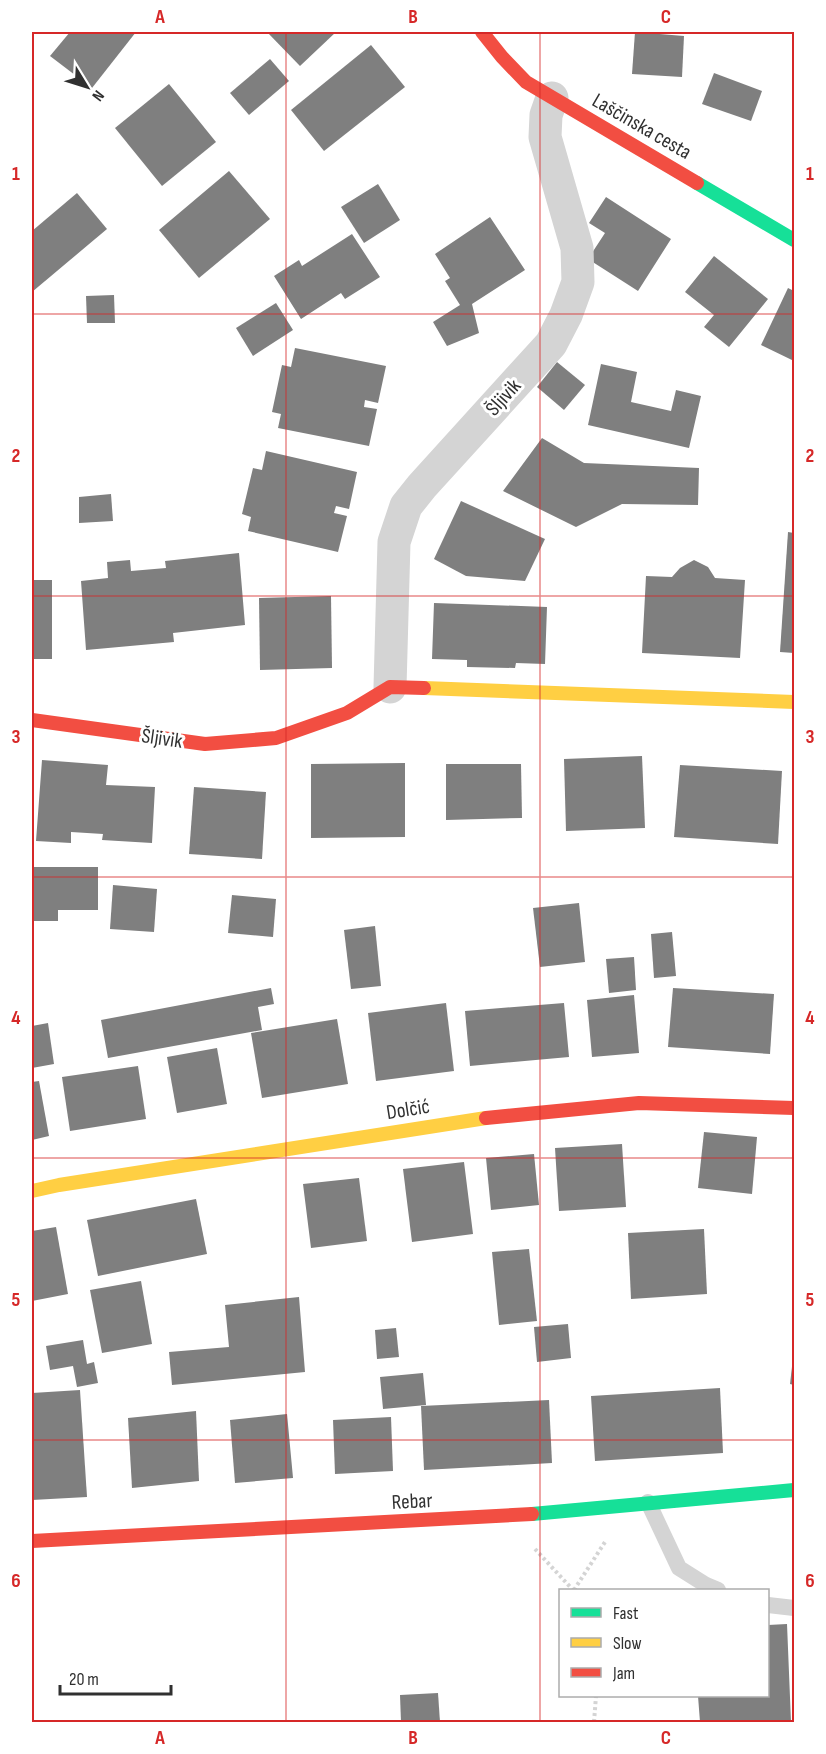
<svg xmlns="http://www.w3.org/2000/svg" width="826" height="1754" font-family="'Sofia Sans Condensed',sans-serif">
	<rect width="100%" height="100%" fill="#fff"/>
	<g fill="#7f7f7f">
		<polygon points="70,32 136,32 92,88 50,56"/>
		<polygon points="267,32 336,32 300,66"/>
		<polygon points="635,32 684,36 682,77 632,74"/>
		<polygon points="371,45 405,87 324,151 291,110"/>
		<polygon points="270,59 289,81 249,115 230,93"/>
		<polygon points="714,73 762,91 751,121 702,104"/>
		<polygon points="169,84 216,142 162,186 115,128"/>
		<polygon points="229,171 270,219 199,278 159,230"/>
		<polygon points="378,184 400,220 364,243 341,207"/>
		<polygon points="77,193 107,229 32,292 32,231"/>
		<polygon points="606,197 671,239 638,291 588,259 605,233 589,223"/>
		<polygon points="490,217 525,270 472,304 479,333 447,346 433,322 460,305 445,281 450,278 435,254"/>
		<polygon points="352,234 380,277 345,299 341,293 301,319 274,276 299,260 302,266"/>
		<polygon points="714,256 768,299 729,347 704,327 714,315 685,292"/>
		<polygon points="788,288 794,291 794,361 761,345"/>
		<polygon points="114,295 115,323 87,323 86,296"/>
		<polygon points="276,303 293,330 253,356 236,328"/>
		<polygon points="295,348 386,366 378,403 365,400 364,407 377,409 369,446 278,428 281,414 272,412 282,365 291,367"/>
		<polygon points="557,362 585,385 564,410 537,387"/>
		<polygon points="601,364 637,372 631,402 671,411 676,390 701,396 689,448 588,425"/>
		<polygon points="542,438 584,463 699,468 698,505 622,504 576,527 503,491"/>
		<polygon points="266,451 357,472 349,509 336,506 334,513 347,516 338,552 248,531 251,517 242,514 253,468 262,470"/>
		<polygon points="111,494 113,521 79,523 79,497"/>
		<polygon points="461,501 545,539 525,581 466,576 434,559"/>
		<polygon points="788,532 794,533 794,653 780,652"/>
		<polygon points="239,553 245,625 173,633 174,642 86,650 81,581 108,578 107,562 130,560 131,571 166,568 165,561"/>
		<polygon points="694,560 708,567 715,578 745,580 740,658 642,653 646,576 672,577 680,568"/>
		<rect x="32" y="580" width="20" height="79"/>
		<polygon points="331,596 332,668 260,670 259,598"/>
		<polygon points="434,603 547,607 545,664 516,663 515,668 467,667 467,660 432,659"/>
		<polygon points="642,756 645,828 566,831 564,759"/>
		<polygon points="42,760 108,765 106,785 155,787 152,843 102,840 103,834 71,832 71,843 36,841"/>
		<polygon points="405,763 405,837 311,838 311,764"/>
		<polygon points="446,764 521,764 522,818 446,820"/>
		<polygon points="680,765 782,771 778,844 674,837"/>
		<polygon points="194,787 266,792 262,859 189,854"/>
		<polygon points="32,867 98,867 98,910 58,910 58,921 32,921"/>
		<polygon points="113,885 157,889 154,932 110,929"/>
		<polygon points="232,895 276,899 273,937 228,933"/>
		<polygon points="579,903 585,962 540,967 533,908"/>
		<polygon points="375,926 381,986 351,989 344,930"/>
		<polygon points="672,932 676,976 654,978 651,934"/>
		<polygon points="634,957 636,990 609,993 606,959"/>
		<polygon points="271,988 274,1004 258,1007 262,1030 108,1058 101,1020"/>
		<polygon points="673,988 774,994 770,1054 668,1047"/>
		<polygon points="634,995 639,1053 592,1057 587,1000"/>
		<polygon points="446,1003 454,1071 376,1081 368,1013"/>
		<polygon points="564,1003 569,1057 470,1066 465,1011"/>
		<polygon points="337,1019 348,1084 262,1098 251,1033"/>
		<polygon points="48,1023 54,1064 32,1068 32,1026"/>
		<polygon points="217,1048 227,1104 177,1113 167,1057"/>
		<polygon points="138,1066 146,1119 70,1131 62,1077"/>
		<polygon points="39,1081 49,1136 32,1140 32,1082"/>
		<polygon points="704,1132 757,1137 752,1194 698,1188"/>
		<polygon points="622,1144 626,1207 559,1211 555,1148"/>
		<polygon points="534,1154 539,1205 491,1210 486,1158"/>
		<polygon points="464,1162 473,1234 412,1242 403,1169"/>
		<polygon points="359,1178 367,1241 311,1248 303,1184"/>
		<polygon points="196,1199 207,1254 98,1276 87,1220"/>
		<polygon points="56,1227 68,1294 32,1301 32,1231"/>
		<polygon points="704,1229 707,1294 631,1299 628,1233"/>
		<polygon points="529,1249 537,1321 499,1325 492,1252"/>
		<polygon points="141,1281 152,1344 102,1353 90,1290"/>
		<polygon points="299,1297 305,1372 172,1385 169,1352 229,1347 225,1305"/>
		<polygon points="568,1324 571,1358 537,1362 534,1327"/>
		<polygon points="396,1328 399,1357 377,1359 375,1330"/>
		<polygon points="83,1340 87,1364 94,1362 98,1383 77,1387 73,1366 50,1370 46,1346"/>
		<polygon points="793,1358 794,1358 794,1385 790,1384"/>
		<polygon points="423,1373 426,1405 383,1409 380,1377"/>
		<polygon points="720,1388 723,1453 595,1461 591,1396"/>
		<polygon points="80,1390 87,1497 32,1500 32,1393"/>
		<polygon points="549,1400 552,1463 424,1470 421,1406"/>
		<polygon points="196,1411 199,1481 132,1488 128,1418"/>
		<polygon points="287,1414 293,1478 235,1483 230,1420"/>
		<polygon points="391,1417 393,1471 335,1474 333,1420"/>
		<polygon points="787,1624 791,1722 700,1722 698,1696 768,1696 768,1625"/>
		<polygon points="438,1693 440,1722 401,1722 400,1695"/>
	</g>
	<g fill="none" stroke-linecap="round" stroke-linejoin="round">
		<g stroke="#d4d4d4" stroke-width="4" stroke-dasharray="3 3" stroke-linecap="butt">
			<polyline points="535,1549 573,1590"/>
			<polyline points="574,1590 605,1542"/>
			<polyline points="594,1722 596,1696"/>
		</g>
		<g stroke="#d4d4d4" stroke-width="16">
			<polyline points="648,1502 679,1568 706,1585 718,1590"/>
			<polyline points="768,1605 794,1608"/>
		</g>
		<polyline stroke="#d4d4d4" stroke-width="33" points="390,687 394,542 406,506 422,486 551,344 566,315 578,282 577,248 545,137 546,115 552,98"/>
		<g stroke="#16e098" stroke-width="14">
			<polyline points="697,183 794,240"/>
			<polyline points="532,1514 794,1490"/>
		</g>
		<g stroke="#ffcf43" stroke-width="14">
			<polyline points="424,688 794,702"/>
			<polyline points="32,1191 59,1185 486,1118"/>
		</g>
		<g stroke="#f24e42" stroke-width="14">
			<polyline points="482,32 502,57 526,82 697,183"/>
			<polyline points="32,720 205,744 276,738 347,713 390,687 424,688"/>
			<polyline points="486,1118 639,1103 794,1108"/>
			<polyline points="32,1541 532,1514"/>
		</g>
	</g>
	<path fill="none" stroke="#d62828" stroke-width="1.5" stroke-opacity="0.55" d="M286,32v1690M540,32v1690M32,314h762M32,596h762M32,877h762M32,1158h762M32,1440h762"/>
	<g text-anchor="middle" stroke-width="6" stroke-linejoin="round" paint-order="stroke">
		<g font-size="21" fill="#303030" stroke="#fff">
			<text transform="translate(642 126) rotate(30)" y="7">Laščinska cesta</text>
			<text transform="translate(503 397) rotate(-48)" y="7">Šljivik</text>
			<text transform="translate(162 738) rotate(8)" y="7">Šljivik</text>
			<text transform="translate(408 1109) rotate(-9)" y="7">Dolčić</text>
			<text transform="translate(412 1501) rotate(-3)" y="7">Rebar</text>
		</g>
	</g>
	<rect width="826" height="1754" fill="none" stroke="#ffffff" stroke-width="66"/>
	<rect x="559" y="1589" width="210" height="108" fill="#ffffff" stroke="#acacac" stroke-width="1.5"/>
	<rect x="571" y="1608" width="30" height="9" fill="#16e098" stroke="#acacac" stroke-width="1.5"/>
	<text x="613" y="1619" font-size="18" fill="#303030">Fast</text>
	<rect x="571" y="1638" width="30" height="9" fill="#ffcf43" stroke="#acacac" stroke-width="1.5"/>
	<text x="613" y="1649" font-size="18" fill="#303030">Slow</text>
	<rect x="571" y="1668" width="30" height="9" fill="#f24e42" stroke="#acacac" stroke-width="1.5"/>
	<text x="613" y="1679" font-size="18" fill="#303030">Jam</text>
	<g transform="translate(87 87) rotate(128)" stroke="#ffffff" stroke-width="4.5" paint-order="stroke">
	<path d="M0-4.5L10 22L0 15L-10 22Z" fill="#303030"/>
	<text y="-9" font-size="16" font-weight="bold" text-anchor="middle" fill="#303030">N</text>
	</g>
	<path d="M60 1685v9h111v-9" fill="none" stroke="#303030" stroke-width="3"/>
	<text x="69" y="1685" font-size="18" fill="#303030" stroke="#ffffff" stroke-width="4.5" paint-order="stroke">20 m</text>
	<rect x="33" y="33" width="760" height="1688" fill="none" stroke="#d62828" stroke-width="2"/>
	<g font-size="20" text-anchor="middle" font-weight="bold" fill="#d62828">
		<text x="160" y="23">A</text>
		<text x="413" y="23">B</text>
		<text x="666" y="23">C</text>
		<text x="16" y="180">1</text>
		<text x="810" y="180">1</text>
		<text x="16" y="462">2</text>
		<text x="810" y="462">2</text>
		<text x="16" y="743">3</text>
		<text x="810" y="743">3</text>
		<text x="16" y="1024">4</text>
		<text x="810" y="1024">4</text>
		<text x="16" y="1306">5</text>
		<text x="810" y="1306">5</text>
		<text x="16" y="1587">6</text>
		<text x="810" y="1587">6</text>
		<text x="160" y="1744">A</text>
		<text x="413" y="1744">B</text>
		<text x="666" y="1744">C</text>
	</g>
</svg>
